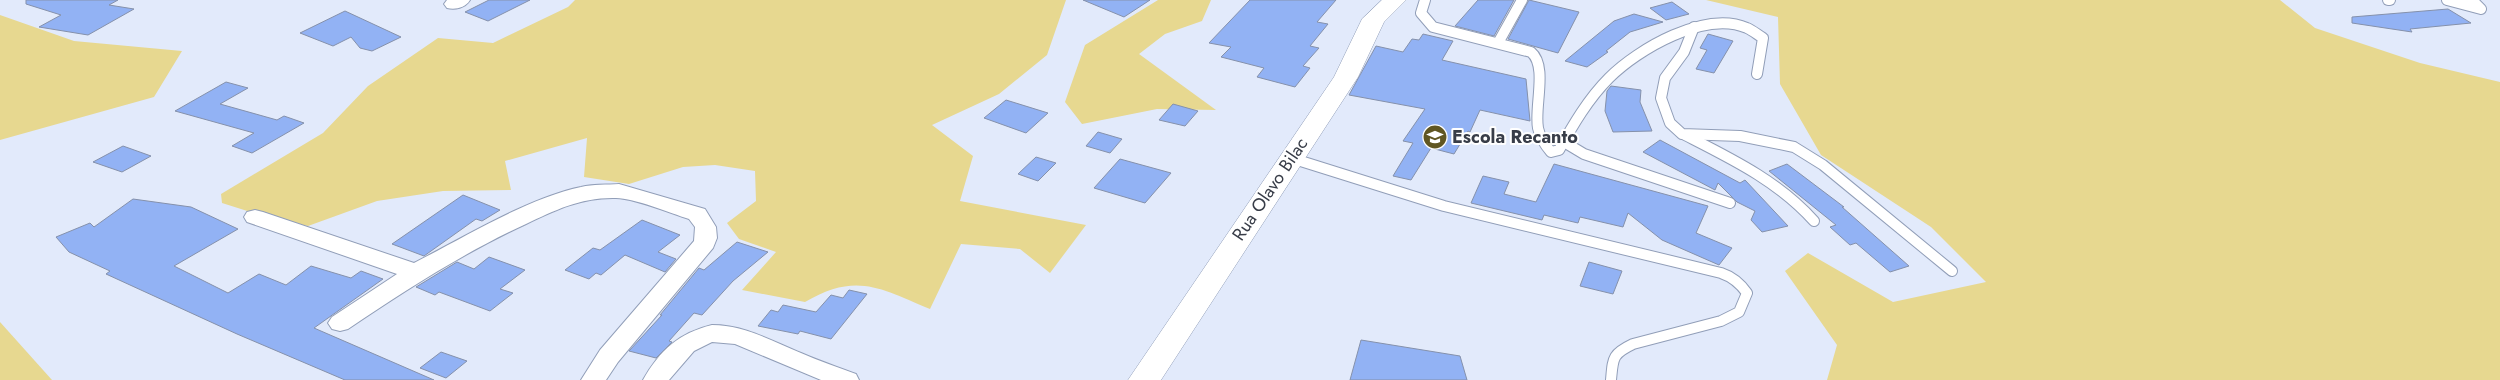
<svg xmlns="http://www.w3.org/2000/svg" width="2500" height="380" font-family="Jost,sans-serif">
	<rect width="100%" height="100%" fill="#e2eafb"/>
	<g fill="#e7d890">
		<path d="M575,0h491l-19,55 -48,39 -67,31 41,31 -13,45 126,24 -36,48 -30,-24 -59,-5 -31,65c-50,-21 -74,-37 -125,-7l-63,-12 34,-38 -37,-13 -12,-16 29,-22 -1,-30 -40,-6 -32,2 -54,17 -45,-7 3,-39 -82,23 6,29 -68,1 -66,10 -69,25 -38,-8 -48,-15 -1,-9 102,-61 45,-47 70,-48 55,5 75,-36z"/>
		<polygon points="1158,0 1211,0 1202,21 1165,34 1139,54 1216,110 1157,109 1082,124 1065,102 1085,45"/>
		<polygon points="1706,0 2280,0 2315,28 2420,63 2500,82 2500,380 1827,380 1837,345 1785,271 1808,253 1893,302 1986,282 1931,227 1821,155 1780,84 1778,17"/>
		<polygon points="0,15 74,41 182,51 154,97 0,140"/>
		<polygon points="0,322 52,380 0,380"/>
	</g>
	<g fill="#92b2f4" stroke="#8591ab">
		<polygon points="26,0 118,0 109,5 134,9 88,35 39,27 61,15 26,4"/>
		<polygon points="489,0 530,0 488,21 465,12"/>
		<polygon points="1083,0 1150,0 1124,17"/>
		<polygon points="1250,0 1336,0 1317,22 1328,24 1310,46 1319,48 1303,66 1310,68 1295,87 1257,77 1264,68 1221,57 1231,47 1209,43"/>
		<polygon points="1478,0 1514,0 1494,36 1455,26"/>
		<polygon points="1529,0 1579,12 1558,53 1508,39"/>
		<polygon points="1672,2 1689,14 1666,20 1650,8"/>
		<polygon points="2448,9 2471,23 2410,29 2412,32 2352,23 2352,17"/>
		<polygon points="345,11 401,37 372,51 360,48 351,37 333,46 300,33"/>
		<polygon points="1634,14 1663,22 1630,32 1606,51 1608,52 1587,67 1565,61 1614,21"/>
		<polygon points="1423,34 1453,41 1442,60 1526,79 1530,121 1480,110 1470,132 1468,131 1454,154 1431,148 1411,180 1393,176 1413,143 1403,141 1425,109 1349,95 1376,46 1403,52 1412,39 1419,40"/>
		<polygon points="1708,34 1733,41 1714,73 1696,69 1707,50 1700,48"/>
		<polygon points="226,82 248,88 220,104 277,120 284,116 304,123 252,153 232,146 254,133 175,111"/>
		<polygon points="1611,86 1641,90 1640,102 1652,131 1613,132 1605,111 1607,91"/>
		<polygon points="1006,100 1048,113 1026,133 984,118"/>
		<polygon points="1173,104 1198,111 1185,126 1159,120"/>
		<polygon points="1098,132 1122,139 1110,153 1086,146"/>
		<polygon points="1660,140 1740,183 1745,180 1788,226 1762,232 1751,220 1755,211 1737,202 1718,183 1715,190 1643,152"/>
		<polygon points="123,146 151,156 122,172 93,162"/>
		<polygon points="1036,157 1056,163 1038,181 1018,174"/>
		<polygon points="1120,159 1171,173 1145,203 1094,188"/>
		<polygon points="1554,164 1708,206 1696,233 1732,248 1719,265 1662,240 1628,213 1623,227 1580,217 1578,223 1544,215 1542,220 1471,203 1483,176 1509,182 1504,194 1536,202"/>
		<polygon points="1787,164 1844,207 1842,207 1909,266 1890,272 1856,243 1850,245 1830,227 1836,225 1769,171"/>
		<polygon points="463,195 500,210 482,221 476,219 424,256 392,244"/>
		<polygon points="133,199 191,207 238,229 174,266 228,293 259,274 286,285 311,266 351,278 361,271 383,279 314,328 434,380 345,380 237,334 106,274 110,271 69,252 56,237 90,223 94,227"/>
		<polygon points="642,220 680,235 658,252 676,259 665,272 625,255 601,275 596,273 589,279 565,270 593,248 600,250"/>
		<polygon points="737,242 768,252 733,281 702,315 694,313 669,341 672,342 656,358 629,351 662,315 660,315 699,268 704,270"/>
		<polygon points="489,257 525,270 500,289 513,293 490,311 439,292 435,295 416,287 457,262 474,269"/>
		<polygon points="1589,262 1622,271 1613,294 1580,286"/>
		<polygon points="849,290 867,294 831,339 800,331 798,334 758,326 771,310 778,312 783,305 816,312 831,295 843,298"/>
		<polygon points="1361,340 1460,356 1467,380 1350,380"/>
		<polygon points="441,352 467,361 446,378 420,368"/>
	</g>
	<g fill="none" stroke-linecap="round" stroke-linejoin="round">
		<defs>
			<g id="service">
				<path d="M1425,0l-4,13 12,14 98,25c17,14 3,55 7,76 2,10 7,17 13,24l8,-2c14,-25 29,-51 50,-72 29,-29 96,-68 138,-50 5,2 11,7 16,10l-6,36"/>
				<polyline points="2388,0 2390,0"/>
				<polyline points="2447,0 2481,9 2472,0"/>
				<polyline points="1694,27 1684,52 1665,78 1661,98 1670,123 1682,134 1740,136 1794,147 1823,165 1952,271"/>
				<polyline points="1498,43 1522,0"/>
				<path d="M1685,135c47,24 93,46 129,86"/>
				<polyline points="1564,142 1584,154 1730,203"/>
				<path d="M1291,158l153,48 277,67c12,4 19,10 26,20l-8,19 -18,9 -88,23c-21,10 -20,14 -22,36"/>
			</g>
			<g id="minor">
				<path d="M447,0h23c-5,8 -15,10 -23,8l-3,-4z"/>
				<path d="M619,184l86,25 11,18 1,11 -4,10 -95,114 -12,18h-25l19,-30 94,-109 1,-14 -6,-8c-19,-6 -55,-21 -73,-21 -34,-1 -61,12 -90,26 -63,29 -120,66 -178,105l-8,2 -8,-2 -4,-6 4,-6 65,-43 -150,-52 -3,-5 3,-5 8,-2 8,2 151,51c49,-25 114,-65 167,-76 12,-3 26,-2 38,-3z"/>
				<path d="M712,325c33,0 59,16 89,28 18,8 37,14 55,21l3,6h-38l-86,-36 -23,-2 -18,9 -25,29h-26c17,-30 36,-47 69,-55z"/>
			</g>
			<polygon id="secondary" points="1382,0 1406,0 1384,22 1358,77 1161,380 1128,380 1334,77 1362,19"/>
		</defs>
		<use href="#service" stroke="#919eb8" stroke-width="12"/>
		<use href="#minor" stroke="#919eb8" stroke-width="2"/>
		<use href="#secondary" stroke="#919eb8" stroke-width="1"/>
		<use href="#service" stroke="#fff" stroke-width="10"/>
		<use href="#minor" fill="#fff" fill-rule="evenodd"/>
		<use href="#secondary" fill="#fff" fill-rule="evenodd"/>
	</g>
	<defs>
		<symbol id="school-disc" viewBox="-11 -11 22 22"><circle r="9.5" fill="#605622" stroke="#fff"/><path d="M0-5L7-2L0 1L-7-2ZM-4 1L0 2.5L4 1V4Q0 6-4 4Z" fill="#fff"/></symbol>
	</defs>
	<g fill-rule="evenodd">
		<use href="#school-disc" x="1421" y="123" width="28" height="28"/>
	</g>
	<g text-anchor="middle" stroke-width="4" stroke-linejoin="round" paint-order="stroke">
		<g font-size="18" font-weight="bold" fill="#383d48" stroke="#fff" text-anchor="start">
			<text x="1452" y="143">Escola Recanto</text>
		</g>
		<g font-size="18" fill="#383d48" stroke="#fff">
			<text transform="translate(1270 189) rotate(-56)" y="6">Rua Olavo Bilac</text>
		</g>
	</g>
</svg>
